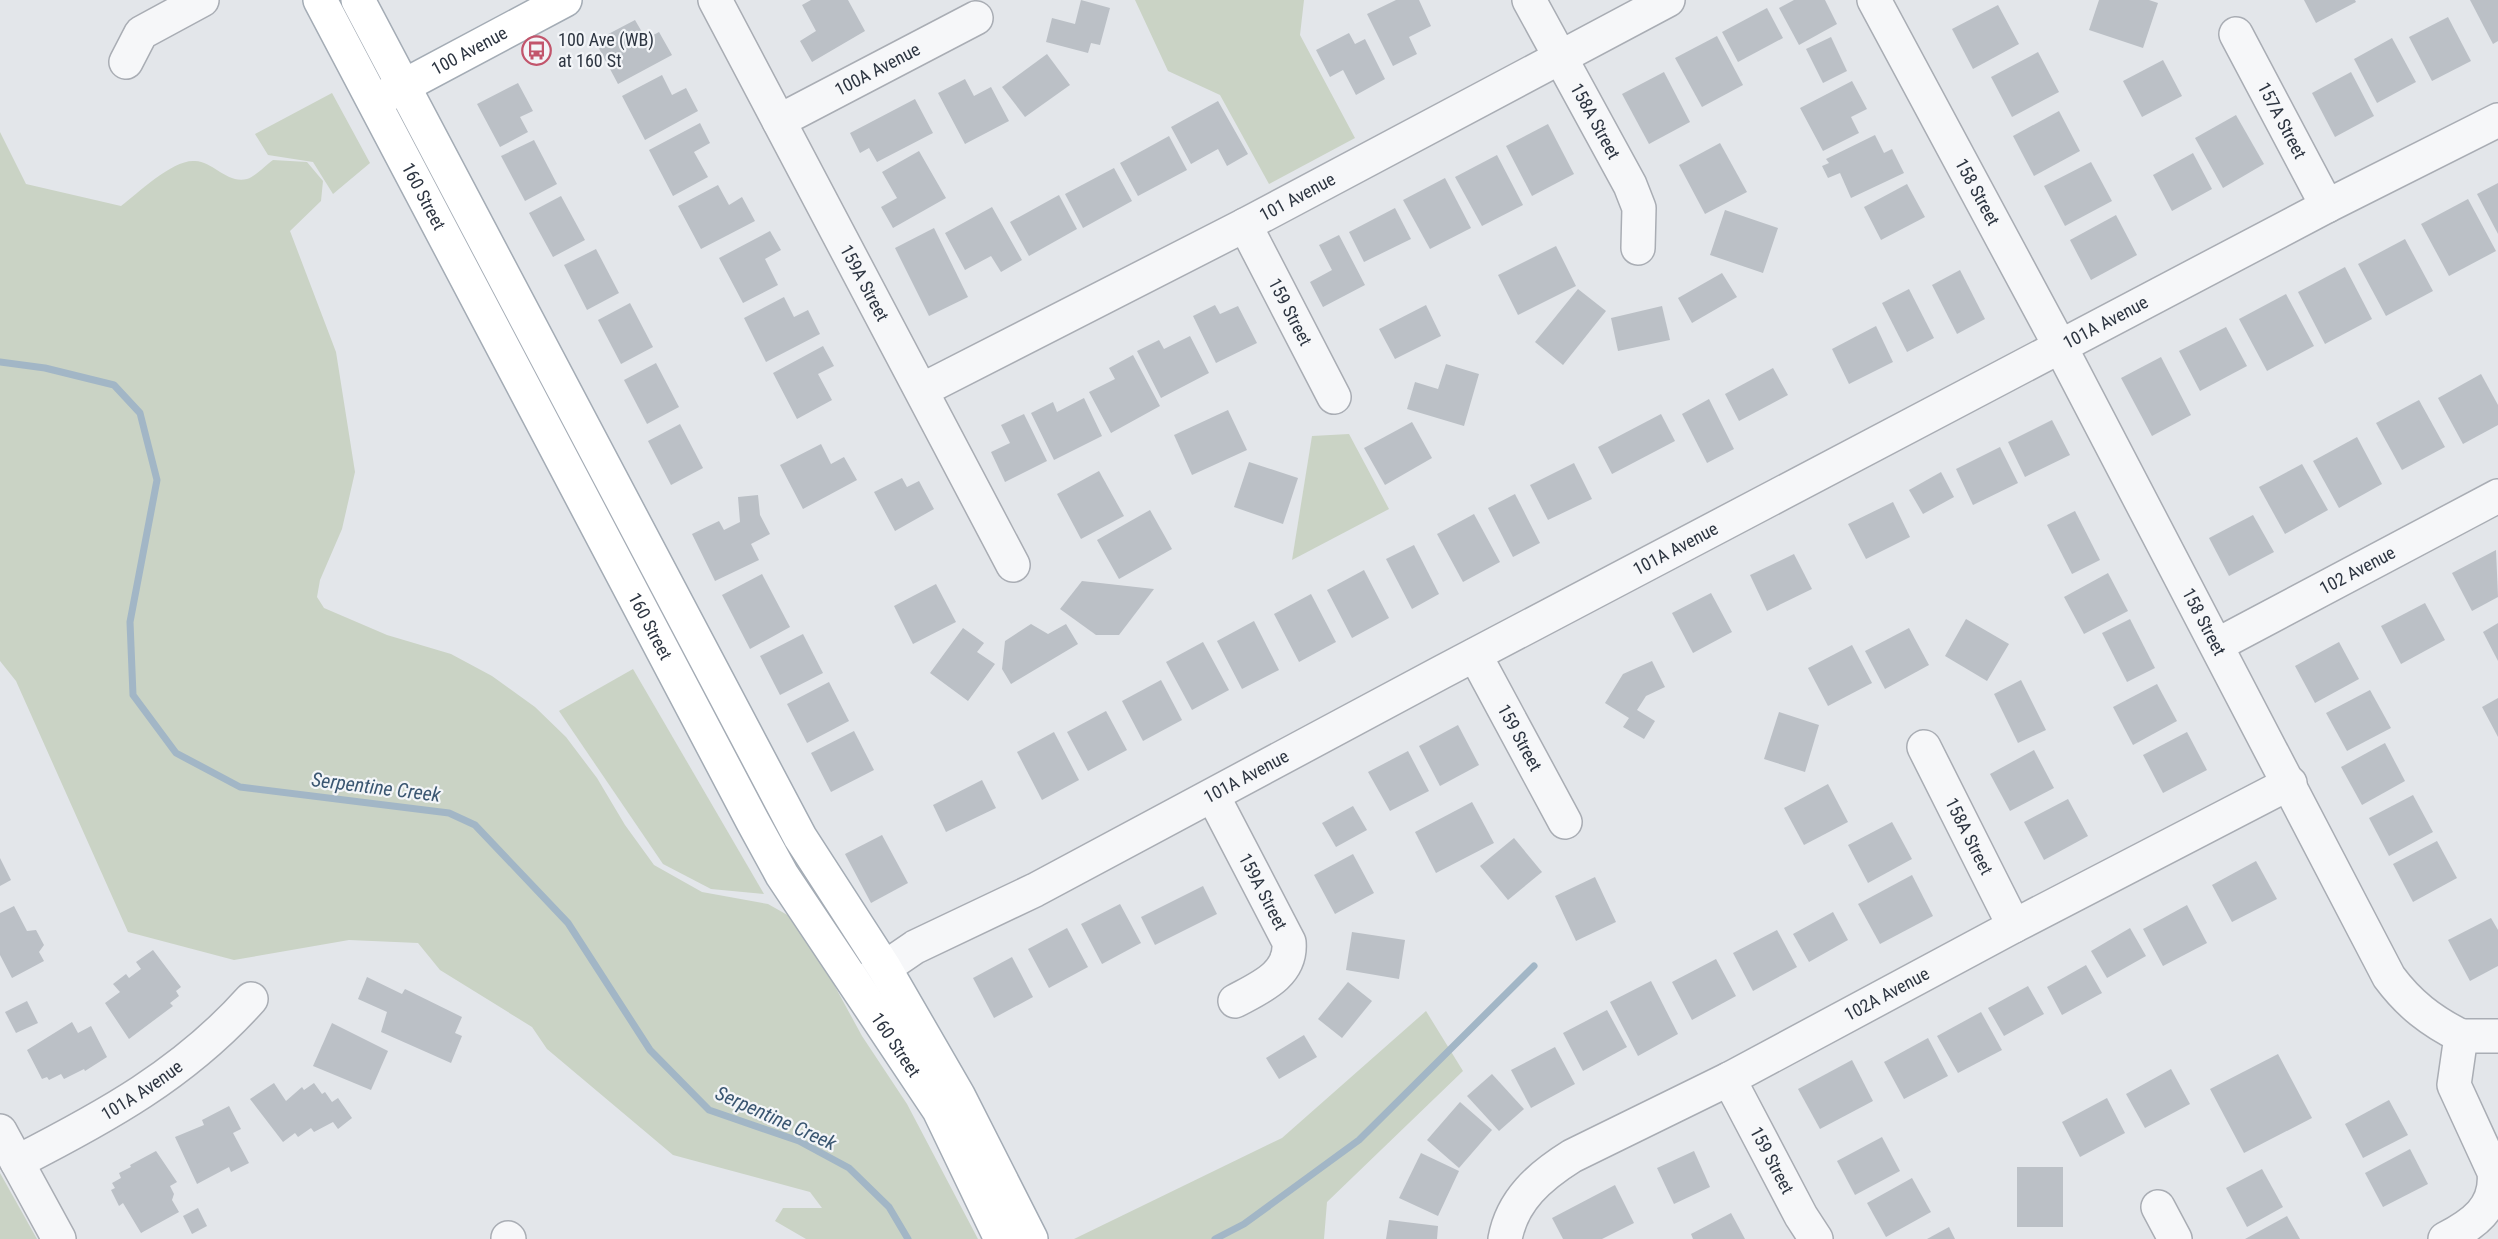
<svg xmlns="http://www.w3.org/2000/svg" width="2498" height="1239" font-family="'Roboto Condensed',sans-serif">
	<rect width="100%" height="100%" fill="#e3e6ea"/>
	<g fill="#cad3c5">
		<polygon points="1135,0 1304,0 1300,35 1355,138 1269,184 1220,95 1168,71"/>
		<polygon points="332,93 370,163 333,194 313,162 268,155 255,134"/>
		<path d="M0,132l26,52 95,22c17,-13 52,-47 74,-45 19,1 32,23 52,18 9,-3 19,-14 26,-19l34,2 16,19 -2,20 -31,30 46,121 19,120 -13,57 -22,51 -3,17 7,11 63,27 64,19 41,22 43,31 31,30 31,41 28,47 29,40 48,27 66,12 23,13 23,31 48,88 45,68 71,135h-172l-31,-18 8,-13h39l-12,-16 -137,-37 -126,-106 -15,-22 -92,-57 -22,-27 -69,-3 -115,20 -106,-28 -112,-251 -16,-20z"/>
		<polygon points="1349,434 1389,509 1292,560 1312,436"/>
		<polygon points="633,669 764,894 711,889 663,864 559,711"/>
		<polygon points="1426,1011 1463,1071 1327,1202 1324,1239 1074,1239 1282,1138"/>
		<polygon points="0,1173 37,1239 0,1239"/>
	</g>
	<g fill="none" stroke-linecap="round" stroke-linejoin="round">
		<g stroke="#a2b6c6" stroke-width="7">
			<polyline points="0,362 45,368 114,385 140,413 157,480 130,622 133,695 176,753 240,787 449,813 475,825 568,923 650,1050 709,1110 799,1141 849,1168 889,1207 908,1239"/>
			<polyline points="1215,1239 1244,1224 1359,1140 1534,966"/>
		</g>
	</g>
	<g fill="#bbc0c6">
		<polygon points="811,0 848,0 865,31 812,62 800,41 816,31 802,5"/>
		<polygon points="1081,0 1110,8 1100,45 1091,43 1088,53 1046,42 1052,18 1075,24"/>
		<polygon points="1396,0 1419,0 1431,26 1409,37 1417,54 1393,66 1367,14"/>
		<polygon points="1794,0 1825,0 1837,24 1799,45 1779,8"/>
		<polygon points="2099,0 2149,0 2158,3 2143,48 2089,30"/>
		<polygon points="2304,0 2355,0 2356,2 2316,23"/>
		<polygon points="2470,0 2498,0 2498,41 2493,44"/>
		<polygon points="1998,5 2019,44 1973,69 1952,29"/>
		<polygon points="1767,8 1783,38 1738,62 1722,32"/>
		<polygon points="2448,17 2471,61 2432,81 2409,37"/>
		<polygon points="635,20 646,39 659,32 672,55 618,84 595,41"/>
		<polygon points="1349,33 1355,44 1365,39 1385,79 1356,95 1343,70 1330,77 1316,50"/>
		<polygon points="1717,36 1743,85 1702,107 1675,58"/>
		<polygon points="1831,37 1847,71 1823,83 1806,49"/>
		<polygon points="2392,38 2416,82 2377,103 2354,59"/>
		<polygon points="2038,52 2059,92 2012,117 1991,77"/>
		<polygon points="1047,54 1070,85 1025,117 1002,87"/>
		<polygon points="2163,60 2182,96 2142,117 2123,81"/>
		<polygon points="1664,72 1690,122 1649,144 1622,94"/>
		<polygon points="2351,72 2374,116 2335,137 2312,93"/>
		<polygon points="662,75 672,95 686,88 698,111 645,140 622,96"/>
		<polygon points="965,79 974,96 991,87 1009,121 965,144 938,93"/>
		<polygon points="1852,81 1867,109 1851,117 1859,133 1823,151 1800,108"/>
		<polygon points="518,83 533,111 520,117 528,132 500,147 477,104"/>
		<polygon points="915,99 933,133 877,162 869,148 860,153 850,133"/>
		<polygon points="1218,101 1248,154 1227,166 1218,149 1191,164 1171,127"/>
		<polygon points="2059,111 2080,151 2034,176 2013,136"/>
		<polygon points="2236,115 2264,164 2223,188 2195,138"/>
		<polygon points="700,123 710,143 694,152 708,177 673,196 649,150"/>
		<polygon points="1548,124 1574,174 1532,196 1506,146"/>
		<polygon points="1875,135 1884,153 1892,149 1904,173 1851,198 1840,173 1828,178 1822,166 1829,163 1826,159"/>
		<polygon points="1169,136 1187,170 1138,196 1120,163"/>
		<polygon points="534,140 557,184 525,201 501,156"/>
		<polygon points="1720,143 1747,192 1705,214 1679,165"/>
		<polygon points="919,151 946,198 893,228 881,207 897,198 882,172"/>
		<polygon points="2193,153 2212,189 2172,211 2153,175"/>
		<polygon points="1497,155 1523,205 1482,226 1455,177"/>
		<polygon points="2091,162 2112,201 2065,226 2044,186"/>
		<polygon points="1114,168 1132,201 1083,228 1065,194"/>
		<polygon points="1445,178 1471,228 1430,249 1403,200"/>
		<polygon points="2498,183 2498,234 2477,194"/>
		<polygon points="1907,184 1925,217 1881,240 1864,207"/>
		<polygon points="718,185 729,205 742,197 755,221 701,249 678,206"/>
		<polygon points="1059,195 1077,229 1029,256 1010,222"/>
		<polygon points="561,196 585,240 553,257 529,213"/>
		<polygon points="2468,199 2496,251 2449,276 2421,224"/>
		<polygon points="992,207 1022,260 1001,272 991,256 965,270 945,233"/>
		<polygon points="1395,208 1411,239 1364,262 1349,232"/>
		<polygon points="1725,210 1778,228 1763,273 1710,255"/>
		<polygon points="2116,215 2137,255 2091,280 2070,240"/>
		<polygon points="934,228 968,297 929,316 895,248"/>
		<polygon points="770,231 781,250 765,259 778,285 743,303 719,258"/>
		<polygon points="1339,235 1365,285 1323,307 1310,282 1332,270 1319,245"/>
		<polygon points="2405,239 2433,291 2386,316 2358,264"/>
		<polygon points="1556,246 1576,286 1518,315 1498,275"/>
		<polygon points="596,249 619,293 587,310 564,265"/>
		<polygon points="2345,267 2372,319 2325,344 2298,292"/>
		<polygon points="1960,270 1985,319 1957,334 1932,285"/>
		<polygon points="1722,273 1737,297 1692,323 1678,298"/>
		<polygon points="1578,289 1606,311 1563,365 1535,342"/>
		<polygon points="1909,289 1934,338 1907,352 1882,303"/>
		<polygon points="2286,294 2314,346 2267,371 2239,319"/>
		<polygon points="784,297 794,317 808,310 820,334 766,362 744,318"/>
		<polygon points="630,303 653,347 621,364 598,320"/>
		<polygon points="1215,305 1220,314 1238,306 1257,343 1216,363 1193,316"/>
		<polygon points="1426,305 1441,336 1395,359 1379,329"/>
		<polygon points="1662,306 1670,340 1618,351 1611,318"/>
		<polygon points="1876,326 1893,362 1849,384 1832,349"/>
		<polygon points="2226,327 2247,366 2200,391 2179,351"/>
		<polygon points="1190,336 1209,373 1161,398 1137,351 1159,340 1164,349"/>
		<polygon points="823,346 834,366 818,374 832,400 797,419 773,373"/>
		<polygon points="1133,355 1160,406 1111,433 1089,392 1115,379 1109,368"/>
		<polygon points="2161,357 2191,415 2152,436 2121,378"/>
		<polygon points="656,363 679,407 647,424 624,380"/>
		<polygon points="1446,364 1479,374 1464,426 1407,409 1415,382 1438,389"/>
		<polygon points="1773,368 1788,395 1739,421 1725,394"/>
		<polygon points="2481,374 2498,405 2498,425 2463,444 2438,398"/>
		<polygon points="1084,398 1102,436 1054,460 1031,413 1053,402 1057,412"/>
		<polygon points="1709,399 1734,449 1707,463 1682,414"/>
		<polygon points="2419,400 2445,447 2402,470 2376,423"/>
		<polygon points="1228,410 1247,450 1192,475 1174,435"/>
		<polygon points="1024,414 1047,461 1005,482 991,452 1010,443 1001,425"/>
		<polygon points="1661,414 1675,441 1612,474 1598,447"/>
		<polygon points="2052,420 2070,455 2025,477 2008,442"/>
		<polygon points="1412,422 1432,458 1385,485 1364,448"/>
		<polygon points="680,424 703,468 671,485 648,441"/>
		<polygon points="2357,437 2382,484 2339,508 2313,461"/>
		<polygon points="821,444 831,464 844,457 857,480 803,509 780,465"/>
		<polygon points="2000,447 2018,483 1973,505 1956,469"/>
		<polygon points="1249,462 1298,478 1283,524 1234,507"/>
		<polygon points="1574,463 1592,499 1548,520 1530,485"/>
		<polygon points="2302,464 2328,510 2285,534 2259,487"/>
		<polygon points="1099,471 1124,516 1081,539 1057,494"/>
		<polygon points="1941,472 1954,497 1923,514 1909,490"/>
		<polygon points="902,478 907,487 919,481 934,509 895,531 874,492"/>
		<polygon points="1515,494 1540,543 1513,557 1488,508"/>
		<polygon points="758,495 760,515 770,534 751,544 759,560 715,581 692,534 719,521 724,530 740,522 738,497"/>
		<polygon points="1893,502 1910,537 1866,559 1848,524"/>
		<polygon points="1150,510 1172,549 1119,579 1097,540"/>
		<polygon points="2075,511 2100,560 2072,574 2047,525"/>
		<polygon points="1474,514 1500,562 1463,582 1437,534"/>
		<polygon points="2253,515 2274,552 2229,576 2209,538"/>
		<polygon points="1414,545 1439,594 1412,609 1386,559"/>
		<polygon points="2496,550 2498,597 2472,611 2452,573"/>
		<polygon points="1794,554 1812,589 1767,611 1750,575"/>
		<polygon points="1364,570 1389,618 1352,638 1327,590"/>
		<polygon points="2108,573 2128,611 2084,634 2064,597"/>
		<polygon points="762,574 790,627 750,649 722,595"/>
		<polygon points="1082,581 1154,589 1119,635 1096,635 1060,609"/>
		<polygon points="936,584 956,622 913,644 894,606"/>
		<polygon points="1711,593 1732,632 1693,653 1672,613"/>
		<polygon points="1311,594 1336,642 1299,662 1274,614"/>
		<polygon points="2425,603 2445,640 2401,664 2381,626"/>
		<polygon points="1966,619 2009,644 1987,681 1945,656"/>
		<polygon points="2130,619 2155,668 2127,682 2102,633"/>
		<polygon points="1254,621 1279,670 1242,689 1217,641"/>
		<polygon points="2498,623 2498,661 2483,632"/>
		<polygon points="1031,624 1048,634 1066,624 1078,644 1011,684 1002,669 1005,641"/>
		<polygon points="963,628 984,643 977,652 995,664 968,701 930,673"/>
		<polygon points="1909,628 1929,665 1885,689 1865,651"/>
		<polygon points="803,634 823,673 780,695 760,656"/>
		<polygon points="1203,642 1229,690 1192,710 1166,662"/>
		<polygon points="2339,642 2359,679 2315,703 2295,666"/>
		<polygon points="1852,645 1872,683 1828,706 1808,668"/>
		<polygon points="1652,661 1665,687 1646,696 1637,710 1655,721 1644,739 1623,727 1629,718 1605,703 1623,674"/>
		<polygon points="1161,680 1182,720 1143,741 1122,701"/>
		<polygon points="2021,680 2046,730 2018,743 1994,694"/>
		<polygon points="829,682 849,721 807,743 787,704"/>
		<polygon points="2157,684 2177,721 2133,745 2113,707"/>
		<polygon points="2370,690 2391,728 2347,751 2326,713"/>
		<polygon points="2498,698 2498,737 2482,707"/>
		<polygon points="1106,711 1127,750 1088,771 1067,732"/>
		<polygon points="1779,712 1819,725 1805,772 1764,759"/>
		<polygon points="1458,725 1479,765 1440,786 1419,746"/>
		<polygon points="854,731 874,770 831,792 811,753"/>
		<polygon points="1054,732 1079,780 1042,800 1017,752"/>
		<polygon points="2187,732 2207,770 2163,793 2143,755"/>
		<polygon points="2385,743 2405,781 2362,805 2341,767"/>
		<polygon points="2034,750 2054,788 2010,811 1990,774"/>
		<polygon points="1408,751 1429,791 1390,811 1368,772"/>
		<polygon points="982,780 996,808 946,832 933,805"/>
		<polygon points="1828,784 1848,822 1804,845 1784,808"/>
		<polygon points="2413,795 2433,832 2389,856 2369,818"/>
		<polygon points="2068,799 2088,836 2044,860 2024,822"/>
		<polygon points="1472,802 1494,843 1436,873 1415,832"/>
		<polygon points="1353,806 1367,830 1336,847 1322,823"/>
		<polygon points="1892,822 1912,859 1868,883 1848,845"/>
		<polygon points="882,835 908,883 871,903 845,854"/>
		<polygon points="1514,838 1542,872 1508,900 1480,866"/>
		<polygon points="2437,841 2457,878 2413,902 2393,864"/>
		<polygon points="1353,854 1374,893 1335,914 1314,875"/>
		<polygon points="0,858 11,880 0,886"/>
		<polygon points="2256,861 2277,899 2232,922 2212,885"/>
		<polygon points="1912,875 1933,916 1880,944 1858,904"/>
		<polygon points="1595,877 1616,922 1576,941 1555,896"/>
		<polygon points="1203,886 1217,914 1155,945 1141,917"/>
		<polygon points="1120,904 1141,943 1102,964 1081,924"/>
		<polygon points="2187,905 2207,943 2163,966 2143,929"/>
		<polygon points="14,906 27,931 36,930 44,945 39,952 44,961 12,978 0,955 0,913"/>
		<polygon points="1833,912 1848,940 1809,962 1793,934"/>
		<polygon points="2491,918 2498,930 2498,966 2470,981 2448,940"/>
		<polygon points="1067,928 1088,967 1049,988 1028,949"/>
		<polygon points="2130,928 2146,956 2107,978 2091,951"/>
		<polygon points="1777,930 1797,967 1753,991 1733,953"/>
		<polygon points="1352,932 1405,940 1399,979 1346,970"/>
		<polygon points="153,950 181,987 176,991 179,996 170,1003 173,1006 129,1039 105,1003 120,992 113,984 126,974 129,978 141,969 136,962"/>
		<polygon points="1012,957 1033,997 994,1018 973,978"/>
		<polygon points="1716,959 1736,996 1692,1020 1672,982"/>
		<polygon points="2086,965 2102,993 2062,1015 2047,987"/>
		<polygon points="367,977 402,994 405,989 462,1017 455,1033 462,1036 451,1063 381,1032 387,1012 358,999"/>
		<polygon points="1651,981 1678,1034 1638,1056 1610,1002"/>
		<polygon points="1348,982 1372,1001 1342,1038 1318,1019"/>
		<polygon points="2028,986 2044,1014 2004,1036 1988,1008"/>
		<polygon points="27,1001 38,1023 16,1033 5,1012"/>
		<polygon points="1607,1010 1627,1047 1583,1071 1563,1033"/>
		<polygon points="1981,1012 2002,1050 1958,1073 1937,1036"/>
		<polygon points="72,1022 78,1033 91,1026 107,1057 85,1071 84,1069 64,1079 61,1074 49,1080 47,1077 42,1079 27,1050"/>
		<polygon points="332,1023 388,1051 371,1090 313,1066"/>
		<polygon points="1304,1035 1317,1057 1279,1079 1266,1058"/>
		<polygon points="1928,1038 1948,1076 1904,1099 1884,1062"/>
		<polygon points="1555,1047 1575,1084 1531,1108 1511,1070"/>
		<polygon points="2278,1054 2312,1118 2244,1153 2210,1089"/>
		<polygon points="1852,1060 1873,1101 1820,1129 1798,1089"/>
		<polygon points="2171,1069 2190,1104 2145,1128 2126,1094"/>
		<polygon points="1492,1074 1524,1109 1499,1131 1467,1096"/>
		<polygon points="274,1083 286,1101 302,1087 304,1090 314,1083 322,1094 325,1092 332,1102 338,1098 352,1118 338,1129 333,1122 314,1132 311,1128 298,1137 295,1133 283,1142 250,1099"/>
		<polygon points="2107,1098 2125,1133 2080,1157 2062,1122"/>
		<polygon points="2389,1100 2408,1135 2363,1158 2345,1124"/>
		<polygon points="1460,1102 1492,1130 1459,1168 1427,1140"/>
		<polygon points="229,1106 241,1129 233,1133 249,1163 231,1172 229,1167 197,1184 175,1137 204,1125 202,1120"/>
		<polygon points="1882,1137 1900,1171 1855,1195 1837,1161"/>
		<polygon points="2410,1149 2428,1184 2383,1207 2365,1173"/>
		<polygon points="156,1151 177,1182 170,1186 174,1194 172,1200 179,1212 141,1233 123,1203 119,1206 111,1190 115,1188 112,1183 121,1178 119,1173 131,1167 130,1165"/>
		<polygon points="1694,1151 1710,1187 1674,1204 1657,1168"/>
		<polygon points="1421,1153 1459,1171 1438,1216 1399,1198"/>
		<rect x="2017" y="1167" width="46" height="60"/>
		<polygon points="2262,1169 2283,1207 2247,1227 2226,1188"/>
		<polygon points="1912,1178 1931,1212 1886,1237 1867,1203"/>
		<polygon points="1615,1185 1634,1223 1602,1239 1563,1239 1552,1218"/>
		<polygon points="198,1208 207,1226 192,1234 183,1216"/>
		<polygon points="1731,1213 1745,1239 1693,1239 1691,1234"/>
		<polygon points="2287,1216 2300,1239 2245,1239"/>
		<polygon points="1389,1220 1438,1226 1437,1239 1386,1239"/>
		<polygon points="1949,1227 1955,1239 1927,1239"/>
	</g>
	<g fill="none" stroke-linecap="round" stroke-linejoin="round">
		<defs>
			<g id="minor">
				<path id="s1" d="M715,0l298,565"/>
				<path id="s2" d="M1529,0l101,185 9,23 -1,40"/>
				<path id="s3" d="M1874,0l187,348 328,629c20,27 42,44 72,59l-7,49 40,87c4,36 -22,53 -49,67"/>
				<path id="s4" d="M2236,34l91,172"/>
				<polyline points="126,62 141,33 202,0"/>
				<path id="s5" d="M779,121l197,-103"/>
				<path id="s6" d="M1245,225l89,172"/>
				<path id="s7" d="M922,390l323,-165 423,-225"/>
				<path id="s8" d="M2217,645l281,-149"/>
				<path id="s9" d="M1475,655l90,167"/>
				<path id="s10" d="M1924,747l90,179"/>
				<path id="s11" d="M1213,796l76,146c3,33 -30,46 -54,59"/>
				<path id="s12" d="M861,984l54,-37 120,-57 405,-217 887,-467 171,-86"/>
				<polyline points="2461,1036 2498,1036"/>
				<path id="s13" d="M1729,1079l72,137 15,23"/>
				<polyline points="0,1131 59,1239"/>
				<path id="s14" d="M17,1162c88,-45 167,-88 234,-163"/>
				<polyline points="2158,1207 2175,1239"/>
				<polyline points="508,1238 509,1239"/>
				<path id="s15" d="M1505,1239c7,-39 35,-63 67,-83l157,-77 285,-153 276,-143"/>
			</g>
			<g id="major">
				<path id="s16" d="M320,0l433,822 29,53 157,235 62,129"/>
				<polyline points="358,0 800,837 884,967 958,1095 1031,1239"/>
				<path id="s17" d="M383,97l182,-97"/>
			</g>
		</defs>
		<use href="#minor" stroke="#a9adb4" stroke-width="36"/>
		<use href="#major" stroke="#a4acb5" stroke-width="36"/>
		<use href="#minor" stroke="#f6f7f9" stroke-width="33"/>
		<use href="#major" stroke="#fff" stroke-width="33"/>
	</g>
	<defs>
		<symbol id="bus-ring" viewBox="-11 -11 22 22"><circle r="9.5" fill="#f3f5f8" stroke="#c2556c" stroke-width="1.5"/><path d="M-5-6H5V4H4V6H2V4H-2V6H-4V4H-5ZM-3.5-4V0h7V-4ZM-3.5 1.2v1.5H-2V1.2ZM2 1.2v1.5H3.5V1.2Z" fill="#c2556c"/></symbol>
	</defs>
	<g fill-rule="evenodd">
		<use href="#bus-ring" x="520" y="34" width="33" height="33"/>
	</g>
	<g text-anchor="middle" stroke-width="4.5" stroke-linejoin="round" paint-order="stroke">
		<g font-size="18" fill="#2d3541" stroke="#f3f5f8" text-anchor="start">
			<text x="558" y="46">100 Ave (WB)<tspan x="558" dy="21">at 160 St</tspan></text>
		</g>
		<g font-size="18" fill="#2d3541" stroke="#f3f5f8">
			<text dy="6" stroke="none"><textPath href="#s17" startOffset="98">100 Avenue</textPath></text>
			<text dy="6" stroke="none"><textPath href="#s5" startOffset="111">100A Avenue</textPath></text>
			<text dy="6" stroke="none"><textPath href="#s4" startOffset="98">157A Street</textPath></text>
			<text dy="6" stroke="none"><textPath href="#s2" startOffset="138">158A Street</textPath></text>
			<text dy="6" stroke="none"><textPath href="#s3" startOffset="218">158 Street</textPath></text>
			<text dy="6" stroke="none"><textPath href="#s16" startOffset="222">160 Street</textPath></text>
			<text dy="6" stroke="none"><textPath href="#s7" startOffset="422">101 Avenue</textPath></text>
			<text dy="6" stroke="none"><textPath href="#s1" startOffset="320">159A Street</textPath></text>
			<text dy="6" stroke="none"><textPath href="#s6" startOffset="98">159 Street</textPath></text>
			<text dy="6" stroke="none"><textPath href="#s12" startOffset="1410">101A Avenue</textPath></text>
			<text dy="6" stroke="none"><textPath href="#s12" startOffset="924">101A Avenue</textPath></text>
			<text dy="6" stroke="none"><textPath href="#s8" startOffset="159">102 Avenue</textPath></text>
			<text dy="6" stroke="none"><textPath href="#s3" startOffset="704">158 Street</textPath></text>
			<text dy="6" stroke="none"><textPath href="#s16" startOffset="708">160 Street</textPath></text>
			<text dy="6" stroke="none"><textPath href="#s9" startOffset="94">159 Street</textPath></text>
			<text dy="6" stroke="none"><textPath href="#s12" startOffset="438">101A Avenue</textPath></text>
			<text dy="6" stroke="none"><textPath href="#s10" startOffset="100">158A Street</textPath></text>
			<text dy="6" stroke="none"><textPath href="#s11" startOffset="108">159A Street</textPath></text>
			<text dy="6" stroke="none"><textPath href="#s15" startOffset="464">102A Avenue</textPath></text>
			<text dy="6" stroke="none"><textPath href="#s16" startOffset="1194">160 Street</textPath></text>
			<text dy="6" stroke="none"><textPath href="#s14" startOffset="144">101A Avenue</textPath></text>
			<text dy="6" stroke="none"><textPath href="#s13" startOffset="92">159 Street</textPath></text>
		</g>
		<g font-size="20" font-style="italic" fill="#3a5671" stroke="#f3f5f8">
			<text transform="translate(376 787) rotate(7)" y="7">Serpentine Creek</text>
			<text transform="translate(776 1118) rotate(24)" y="7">Serpentine Creek</text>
		</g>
	</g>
</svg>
